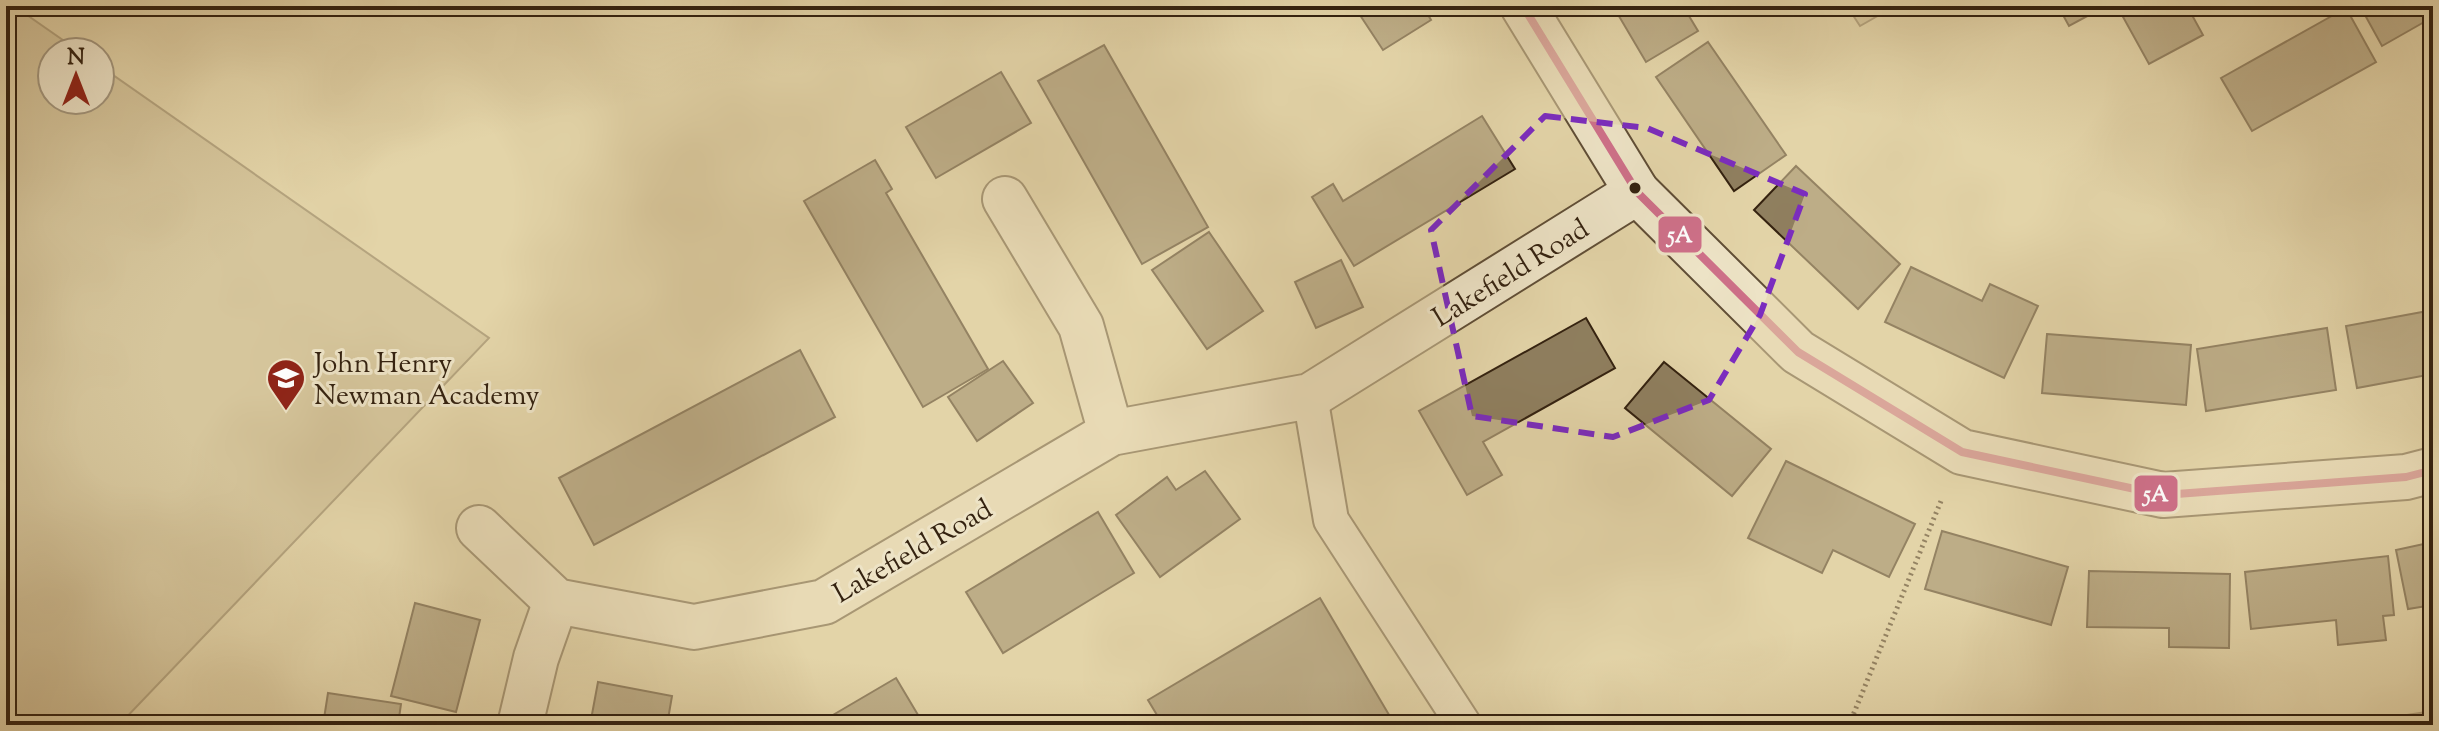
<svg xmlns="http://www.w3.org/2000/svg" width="2439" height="731" font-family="'Sorts Mill Goudy',serif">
	<rect width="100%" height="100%" fill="#e3d4a8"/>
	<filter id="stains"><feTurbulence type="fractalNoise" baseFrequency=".0025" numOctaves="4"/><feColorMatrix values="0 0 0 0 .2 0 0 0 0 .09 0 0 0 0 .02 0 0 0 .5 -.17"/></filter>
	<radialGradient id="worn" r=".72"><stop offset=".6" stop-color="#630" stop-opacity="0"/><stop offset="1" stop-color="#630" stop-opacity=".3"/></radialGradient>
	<g fill="#c5b68e" stroke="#7c6c4f" stroke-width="2">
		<polygon points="6,6 14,6 80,52 52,52 52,100 100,100 100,66 489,338 119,725 6,725"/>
		<polygon points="1847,6 1895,6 1860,26"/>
		<polygon points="2433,711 2433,725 2343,725"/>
	</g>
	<g fill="#8f7f5f" stroke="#342210" stroke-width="2">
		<polygon points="1354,6 1423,6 1431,20 1383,50"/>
		<polygon points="1613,6 1683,6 1698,31 1646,62"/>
		<polygon points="2058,6 2106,6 2069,26"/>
		<polygon points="2117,6 2187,6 2203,35 2149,64"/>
		<polygon points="2360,6 2433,6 2433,17 2382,46"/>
		<polygon points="2346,8 2376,62 2252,131 2221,78"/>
		<polygon points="1708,42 1786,155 1734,191 1656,77"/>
		<polygon points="1104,45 1208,227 1142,264 1038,81"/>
		<polygon points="1001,72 1031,123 936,178 906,127"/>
		<polygon points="1482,116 1515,169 1354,266 1312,197 1333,184 1343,201"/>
		<polygon points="875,160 892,189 886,193 988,369 923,407 804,201"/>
		<polygon points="1796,166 1900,264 1858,309 1754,210"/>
		<polygon points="1209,232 1263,311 1207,349 1152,270"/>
		<polygon points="1341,260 1363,307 1316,328 1295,282"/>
		<polygon points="1911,267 1982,301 1990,284 2038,306 2004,378 1885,322"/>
		<polygon points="2433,310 2433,374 2357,388 2346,326"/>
		<polygon points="1586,318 1615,368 1483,442 1502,475 1467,495 1419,411"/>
		<polygon points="2327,328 2336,390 2206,411 2197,349"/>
		<polygon points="2047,334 2191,345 2186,405 2042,393"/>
		<polygon points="800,350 835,417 594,545 559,478"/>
		<polygon points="1003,361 1033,403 977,441 948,397"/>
		<polygon points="1664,362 1771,449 1732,496 1625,408"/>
		<polygon points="1786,461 1915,524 1889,577 1833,550 1822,573 1748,538"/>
		<polygon points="1205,471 1240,519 1160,577 1116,515 1167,477 1176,490"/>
		<polygon points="1098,512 1134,573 1003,653 966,592"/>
		<polygon points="1942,531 2068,567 2051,625 1925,589"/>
		<polygon points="2433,542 2433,605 2408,609 2396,550"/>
		<polygon points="2388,556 2394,615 2383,616 2386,640 2338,645 2336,620 2251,629 2245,572"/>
		<polygon points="2089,571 2230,574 2229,648 2169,647 2169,628 2087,627"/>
		<polygon points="1320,598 1395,725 1163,725 1148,700"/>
		<polygon points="415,603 480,620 456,712 391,696"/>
		<polygon points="896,678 924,725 823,725 821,722"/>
		<polygon points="598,682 672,696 667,725 590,725"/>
		<polygon points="328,693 401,704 398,725 323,725"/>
	</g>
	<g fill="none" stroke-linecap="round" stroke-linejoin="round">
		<defs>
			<polyline id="service" points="1310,396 1331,520 1464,725"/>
			<g id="minor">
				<polyline points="1523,6 1637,192 1798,352 1962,452 2163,495 2406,477 2433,470"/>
				<polyline points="1005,199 1081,326 1111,433"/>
				<polyline points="479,528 556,601 694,627 824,602 1111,433 1310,396 1637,192"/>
				<polyline points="520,725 536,658 556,601"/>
			</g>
		</defs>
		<use href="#service" stroke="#604e36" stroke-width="38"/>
		<use href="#minor" stroke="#604e36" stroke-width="48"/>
		<polyline stroke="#342210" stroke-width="5" stroke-dasharray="2 4" stroke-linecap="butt" points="1849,725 1941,501"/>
		<use href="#service" stroke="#ede3c6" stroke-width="34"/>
		<use href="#minor" stroke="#ede3c6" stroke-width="44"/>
		<defs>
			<polyline id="bus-1" points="1523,6 1637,192 1798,352 1962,452 2163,495 2406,477 2433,470"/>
		</defs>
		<use href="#bus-1" stroke="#ede3c6" stroke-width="14"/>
		<use href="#bus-1" stroke="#ce7089" stroke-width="8"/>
	</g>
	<path d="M0 0H2439V731H0ZM1545,116l102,12 158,66 -45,121 -51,85 -96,37 -141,-21 -41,-186z" fill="#e3d4a8" fill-opacity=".55" fill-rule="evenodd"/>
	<path fill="none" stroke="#7b2cbf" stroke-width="6" stroke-dasharray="16 10" stroke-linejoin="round" d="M1545,116l102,12 158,66 -45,121 -51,85 -96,37 -141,-21 -41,-186z"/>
	<defs>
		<symbol id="school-pin" viewBox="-11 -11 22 30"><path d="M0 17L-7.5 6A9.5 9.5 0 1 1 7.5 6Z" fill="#8f2418" stroke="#ede3c6"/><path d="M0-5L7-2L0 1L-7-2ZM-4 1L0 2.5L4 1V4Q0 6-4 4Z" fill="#fff"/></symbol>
	</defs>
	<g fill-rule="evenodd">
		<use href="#school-pin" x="264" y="356" width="44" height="60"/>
	</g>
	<circle fill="#342210" stroke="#ede3c6" stroke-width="3" cx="1635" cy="188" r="7"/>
	<g text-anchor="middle" stroke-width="6" stroke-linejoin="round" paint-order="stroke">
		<g font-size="28" fill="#342210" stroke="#ede3c6">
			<text transform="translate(1510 272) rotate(-32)" y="10">Lakefield Road</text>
			<text transform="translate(912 550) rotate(-30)" y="10">Lakefield Road</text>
		</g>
		<g font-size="28" fill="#342210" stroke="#ede3c6" text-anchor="start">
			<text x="314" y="372">John Henry<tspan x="314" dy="32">Newman Academy</tspan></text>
		</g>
	</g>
	<g stroke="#ede3c6" stroke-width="3">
		<rect x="1657" y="215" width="46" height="39" rx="8" fill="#ce7089"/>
		<rect x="2133" y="474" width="46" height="39" rx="8" fill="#ce7089"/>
	</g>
	<g font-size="22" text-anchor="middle" font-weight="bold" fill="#fff">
		<text x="1680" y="242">5A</text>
		<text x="2156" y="501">5A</text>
	</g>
	<rect width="2439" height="731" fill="none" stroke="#e3d4a8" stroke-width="32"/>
	<rect x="8" y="8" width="2423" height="715" fill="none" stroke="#342210" stroke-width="4"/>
	<rect x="16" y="16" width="2407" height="699" fill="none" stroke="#342210" stroke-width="2"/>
	<g transform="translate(76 76)"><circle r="38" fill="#ede3c6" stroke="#a3967d" stroke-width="2"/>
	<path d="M0-6L14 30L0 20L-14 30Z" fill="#8f2418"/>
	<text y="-12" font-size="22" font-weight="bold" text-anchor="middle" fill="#342210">N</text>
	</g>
	<rect width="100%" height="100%" filter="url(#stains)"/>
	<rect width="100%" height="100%" fill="url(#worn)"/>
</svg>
